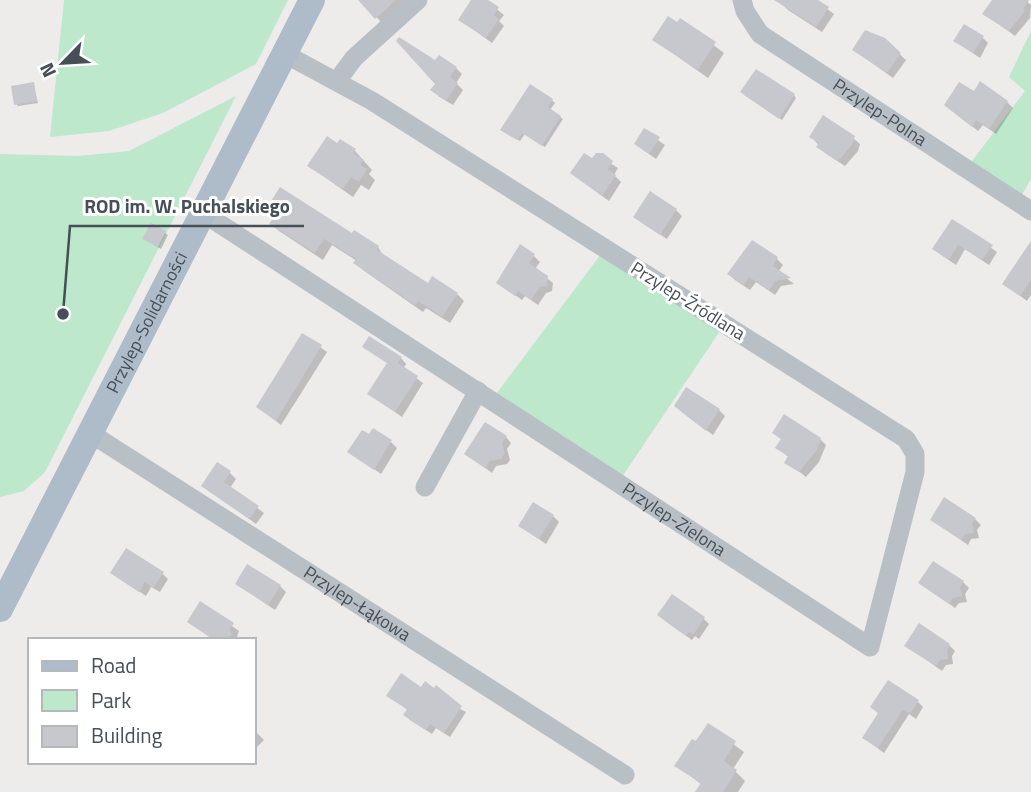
<svg xmlns="http://www.w3.org/2000/svg" width="1031" height="792" font-family="'Titillium Web',sans-serif">
	<rect width="100%" height="100%" fill="#eeebeb"/>
	<g fill="#bde8cb">
		<polygon points="64,0 288,0 256,64 163,113 109,131 50,137"/>
		<polygon points="1031,31 1031,179 1018,202 966,169 1025,91 1009,77"/>
		<polygon points="236,96 45,472 24,491 0,497 0,154 78,156 129,151"/>
		<polygon points="607,246 726,322 620,480 496,394"/>
	</g>
	<g fill="#0003">
		<polygon points="368,0 416,0 385,26 364,4"/>
		<polygon points="473,0 485,0 504,15 499,21 504,26 492,43 460,20"/>
		<polygon points="785,0 815,0 834,14 822,32 788,10 782,4"/>
		<polygon points="994,0 1025,0 1031,5 1030,18 1015,36 985,14"/>
		<polygon points="680,20 724,53 708,78 654,40"/>
		<polygon points="982,37 988,43 980,58 955,41"/>
		<polygon points="884,40 906,60 893,78 854,50"/>
		<polygon points="456,68 462,74 456,83 463,90 453,105 438,96 437,83"/>
		<polygon points="33,84 38,103 18,106 16,104"/>
		<polygon points="974,93 1007,102 1013,108 996,134 983,125 978,131 952,110"/>
		<polygon points="744,95 794,95 796,98 782,120"/>
		<polygon points="552,100 555,103 550,110 563,119 545,147 525,134 520,141 505,132"/>
		<polygon points="645,131 665,145 656,159 642,149"/>
		<polygon points="811,136 853,138 860,144 858,151 845,166 825,153"/>
		<polygon points="338,145 355,151 372,170 369,174 375,180 369,190 361,185 353,197 309,166"/>
		<polygon points="597,155 618,168 614,175 621,182 609,201 579,179"/>
		<polygon points="270,206 378,247 384,257 429,285 457,294 464,301 450,323 426,308 423,312 363,270 357,261 332,245 323,260 279,231 271,224 278,214"/>
		<polygon points="676,210 682,216 667,239 641,222"/>
		<polygon points="952,221 997,252 989,265 965,249 956,265 940,254"/>
		<polygon points="165,233 168,235 161,249 144,239"/>
		<polygon points="752,243 777,259 783,265 778,272 794,284 781,286 775,295 756,282 750,290 735,280 729,274"/>
		<polygon points="534,256 540,262 535,269 553,283 552,291 546,293 538,305 525,296 522,300 498,283"/>
		<polygon points="1031,256 1031,295 1027,301 1004,284"/>
		<polygon points="303,335 327,352 281,425 258,407"/>
		<polygon points="364,347 401,358 406,364 403,369 423,383 402,417 369,394 389,364"/>
		<polygon points="719,410 725,416 713,435 682,412"/>
		<polygon points="774,433 820,439 826,445 819,462 806,477 787,462 790,458 777,448 782,440"/>
		<polygon points="506,437 511,443 507,449 510,460 507,464 496,466 492,473 466,454"/>
		<polygon points="391,442 397,448 381,474 350,452"/>
		<polygon points="230,473 236,479 230,488 264,513 256,524 204,486"/>
		<polygon points="553,516 559,522 546,544 520,526"/>
		<polygon points="975,519 981,525 977,530 979,538 971,539 968,545 932,520"/>
		<polygon points="112,573 162,573 168,579 160,592 151,587 146,596"/>
		<polygon points="963,582 969,588 965,594 967,602 959,603 955,608 920,583"/>
		<polygon points="237,584 280,586 286,592 275,610"/>
		<polygon points="201,604 239,631 236,640 214,640 189,622"/>
		<polygon points="703,618 709,624 699,639 695,636 692,640 665,621"/>
		<polygon points="949,645 955,651 952,656 953,664 946,665 942,671 907,646"/>
		<polygon points="422,689 466,712 450,737 436,728 432,734 410,720 405,715 408,710 388,696"/>
		<polygon points="917,701 923,707 916,719 909,714 884,753 864,738 880,714"/>
		<polygon points="708,725 744,752 733,769 745,781 738,792 701,792 702,785 677,765"/>
		<polygon points="254,730 264,740 254,750"/>
	</g>
	<g fill="#c6c8ce">
		<polygon points="358,0 396,0 375,19"/>
		<polygon points="471,0 488,0 499,7 494,15 499,19 486,38 458,20"/>
		<polygon points="774,0 818,0 829,7 816,27"/>
		<polygon points="992,0 1029,0 1023,9 1025,11 1009,31 982,14"/>
		<polygon points="668,16 677,22 680,18 716,42 698,70 652,40"/>
		<polygon points="964,24 984,36 973,53 953,41"/>
		<polygon points="865,30 885,38 901,53 887,73 852,50"/>
		<polygon points="399,37 435,60 439,55 457,67 450,77 458,83 446,101 430,90 435,84 396,41"/>
		<polygon points="756,69 795,94 779,119 740,92"/>
		<polygon points="980,81 1008,101 989,129 976,120 972,127 944,105 959,82 974,91"/>
		<polygon points="34,82 37,101 14,105 11,86"/>
		<polygon points="530,84 553,99 548,107 561,116 542,146 522,133 517,140 500,130"/>
		<polygon points="823,115 855,136 852,145 838,161 816,147 819,143 809,137"/>
		<polygon points="644,128 660,137 649,154 634,144"/>
		<polygon points="327,136 337,143 340,139 356,149 353,153 364,160 360,165 367,169 359,182 351,177 343,189 307,166"/>
		<polygon points="584,153 592,158 596,153 603,153 613,161 608,169 616,175 602,196 570,173"/>
		<polygon points="280,187 352,233 354,230 379,246 377,250 428,283 432,276 458,293 442,317 418,301 415,305 353,263 356,259 324,239 315,253 269,224 277,212 268,206"/>
		<polygon points="650,191 677,209 660,235 633,217"/>
		<polygon points="952,219 993,245 982,260 958,245 949,260 932,249"/>
		<polygon points="151,223 166,231 158,247 142,239"/>
		<polygon points="752,240 778,257 773,266 791,278 775,281 769,290 749,277 744,285 727,274"/>
		<polygon points="1031,241 1031,280 1020,296 1002,284"/>
		<polygon points="520,244 535,254 529,263 548,276 547,286 540,287 531,300 518,291 515,296 496,283"/>
		<polygon points="302,333 322,345 276,421 256,407"/>
		<polygon points="369,336 402,357 398,363 418,376 395,412 367,394 387,363 362,347"/>
		<polygon points="686,387 720,409 706,431 674,406"/>
		<polygon points="784,414 821,438 817,450 799,472 784,463 788,456 775,448 781,439 772,433"/>
		<polygon points="485,422 507,436 502,443 505,453 501,459 490,461 485,468 464,454"/>
		<polygon points="373,428 392,440 374,470 347,452 362,430 369,434"/>
		<polygon points="217,462 231,471 224,482 259,506 249,519 201,486"/>
		<polygon points="944,497 976,518 972,523 974,533 965,534 961,540 930,520"/>
		<polygon points="533,502 554,515 539,539 518,526"/>
		<polygon points="126,548 164,572 153,588 145,582 139,592 110,573"/>
		<polygon points="933,561 964,581 960,587 962,596 953,598 949,604 918,583"/>
		<polygon points="247,564 281,585 268,605 235,584"/>
		<polygon points="672,594 705,617 693,635 689,632 686,636 657,615"/>
		<polygon points="200,601 234,623 230,629 232,636 214,640 187,622"/>
		<polygon points="919,623 950,644 947,650 948,659 940,660 936,666 904,646"/>
		<polygon points="401,673 421,687 425,681 434,688 436,685 462,706 444,733 430,724 426,730 403,715 407,709 386,696"/>
		<polygon points="888,680 919,700 910,714 903,710 878,748 862,738 878,713 870,707"/>
		<polygon points="708,723 736,741 724,761 737,770 723,792 695,792 701,783 674,766 692,739 696,741"/>
	</g>
	<g fill="none" stroke-linecap="round" stroke-linejoin="round">
		<g stroke="#b8c0c6" stroke-width="19">
			<path id="s1" d="M742,0l3,11 15,23 271,177"/>
			<polyline points="337,81 354,58 418,0"/>
			<path id="s2" d="M203,213l667,434 45,-175v-18l-9,-15 -534,-338 -87,-47"/>
			<path id="s3" d="M90,433l535,342"/>
			<polyline points="425,487 478,391"/>
		</g>
		<path stroke="#adbcc8" stroke-width="26" id="s4" d="M0,609l312,-609"/>
	</g>
	<g text-anchor="middle" stroke-width="6" stroke-linejoin="round" paint-order="stroke">
		<g font-size="18" fill="#464f56" stroke="#fff">
			<text dy="6" stroke="none"><textPath href="#s1" startOffset="182">Przylep-Polna</textPath></text>
			<text transform="translate(688 301) rotate(32)" y="6">Przylep-Źródlana</text>
			<text dy="6" stroke="none"><textPath href="#s4" startOffset="322">Przylep-Solidarności</textPath></text>
			<text dy="6" stroke="none"><textPath href="#s2" startOffset="562">Przylep-Zielona</textPath></text>
			<text dy="6" stroke="none"><textPath href="#s3" startOffset="317">Przylep-Łąkowa</textPath></text>
		</g>
	</g>
	<path fill="none" stroke="#464f56" stroke-width="2.5" d="M63 314L70 226H304"/>
	<circle fill="#464f56" stroke="#fff" stroke-width="2.5" cx="63" cy="314" r="7"/>
	<g font-size="19" text-anchor="middle" font-weight="bold" fill="#464f56" stroke="#fff" stroke-width="6" stroke-linejoin="round" paint-order="stroke">
		<text x="187" y="213">ROD im. W. Puchalskiego</text>
	</g>
	<rect x="28" y="638" width="228" height="126" fill="#ffffff" stroke="#b5b9bb" stroke-width="2"/>
	<rect x="42" y="661" width="35" height="10" fill="#adbcc8" stroke="#b5b9bb" stroke-width="2"/>
	<text x="91" y="673" font-size="21" fill="#464f56">Road</text>
	<rect x="42" y="690" width="35" height="21" fill="#bde8cb" stroke="#b5b9bb" stroke-width="2"/>
	<text x="91" y="708" font-size="21" fill="#464f56">Park</text>
	<rect x="42" y="726" width="35" height="21" fill="#c6c8ce" stroke="#b5b9bb" stroke-width="2"/>
	<text x="91" y="743" font-size="21" fill="#464f56">Building</text>
	<g transform="translate(63 63) rotate(245)" stroke="#ffffff" stroke-width="5" paint-order="stroke">
	<path d="M0-5L12 26L0 18L-12 26Z" fill="#464f56"/>
	<text y="-10" font-size="19" font-weight="bold" text-anchor="middle" fill="#464f56">N</text>
	</g>
</svg>
